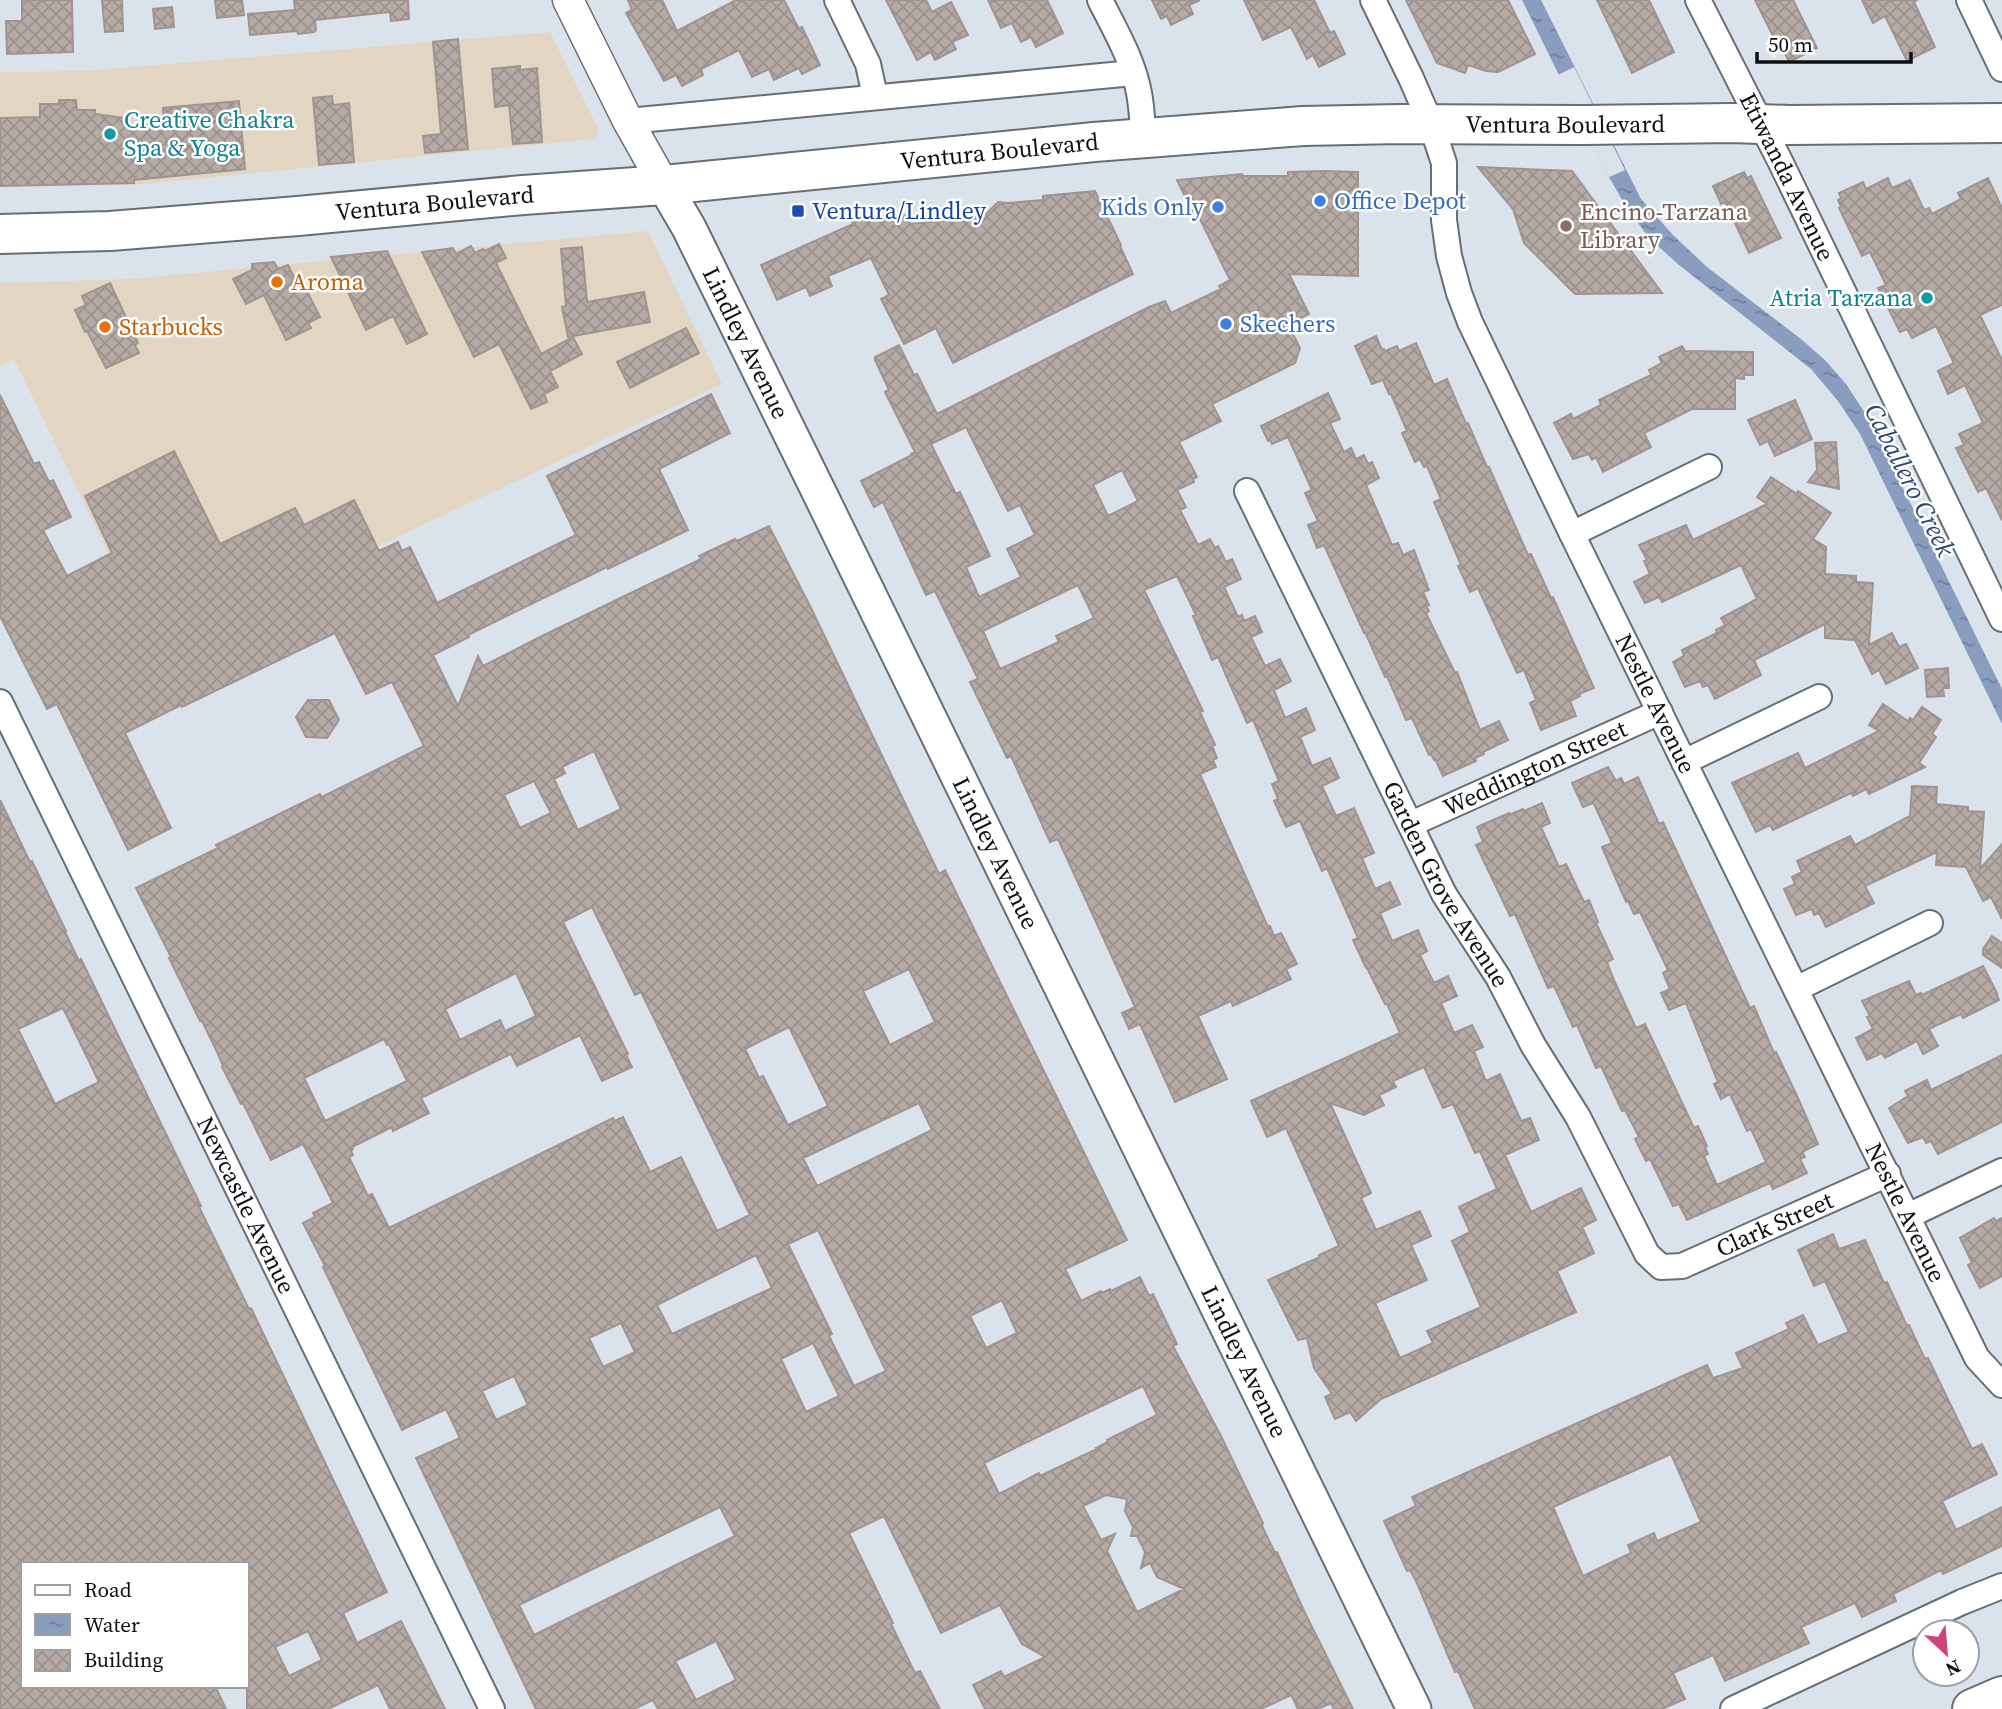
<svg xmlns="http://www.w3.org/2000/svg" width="2002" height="1709" font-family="'Source Serif 4',serif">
	<defs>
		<pattern id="water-ripples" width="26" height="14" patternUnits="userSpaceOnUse" patternTransform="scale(1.75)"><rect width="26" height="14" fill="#899ebf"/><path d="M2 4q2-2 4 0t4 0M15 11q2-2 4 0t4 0" fill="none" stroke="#6e7f9a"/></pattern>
		<pattern id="building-cross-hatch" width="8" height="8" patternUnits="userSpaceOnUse" patternTransform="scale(1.75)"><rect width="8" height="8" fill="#b6aaa5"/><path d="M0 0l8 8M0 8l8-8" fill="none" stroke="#9b918d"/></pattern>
	</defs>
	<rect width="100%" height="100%" fill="#dae3eb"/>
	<g fill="#e2d6c2">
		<polygon points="550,32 598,128 597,136 592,139 134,185 0,187 0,72 83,71"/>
		<polygon points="648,231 722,384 156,651 14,359 0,366 0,283 130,279"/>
	</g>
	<polygon fill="url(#water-ripples)" points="1522,0 1541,0 1641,199 1673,235 1707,267 1801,339 1825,360 1846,384 1869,419 2002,689 2002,724 1860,434 1838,401 1811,369 1679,265 1649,238 1625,205 1609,177"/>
	<polygon fill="#dae3eb" points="1574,67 1625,170 1609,177 1558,75"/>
	<g fill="url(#building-cross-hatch)" stroke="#9f9490" stroke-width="2" fill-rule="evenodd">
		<polygon points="22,0 72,0 73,52 7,54 6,21 22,21"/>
		<polygon points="102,0 122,0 123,31 105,32"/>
		<polygon points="215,0 242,0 244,15 217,18"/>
		<polygon points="294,0 408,0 409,19 391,21 390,12 315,20 316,30 314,32 298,34 297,31 250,35 248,14 295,10"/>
		<polygon points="628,0 662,0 677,31 736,0 784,0 799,29 802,27 820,65 802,74 799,68 774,80 769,69 752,77 739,50 701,69 703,75 682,86 676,75 664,81 626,13 632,10"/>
		<polygon points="886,0 926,0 932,12 951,2 968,35 952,42 956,49 935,60 931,52 917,60"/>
		<polygon points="988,0 1047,0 1063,33 1036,47 1031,37 1021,42 1012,23 1001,28"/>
		<polygon points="1152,0 1200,0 1189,5 1193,14 1171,25 1167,16 1161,19"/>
		<polygon points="1244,0 1314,0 1330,33 1334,31 1345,54 1319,67 1313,55 1307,59 1291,27 1263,40"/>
		<polygon points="1406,0 1508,0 1535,54 1498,72 1486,71 1468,65 1465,73 1437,63"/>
		<polygon points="1597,0 1649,0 1674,52 1632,73"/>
		<polygon points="1755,0 1793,0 1817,48 1789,62 1778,39 1775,40"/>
		<polygon points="1862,0 1917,0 1914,2 1935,47 1907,61 1885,16 1873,23"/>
		<polygon points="172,7 174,27 155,29 153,9"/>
		<polygon points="458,39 468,149 425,153 423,136 441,134 433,42"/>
		<polygon points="520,66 520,70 537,68 542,142 513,144 509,105 495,107 492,69"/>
		<polygon points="332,96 333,105 349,103 354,162 319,165 313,98"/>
		<polygon points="59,100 76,100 77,110 95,110 95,114 124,118 125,127 164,123 163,108 239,101 245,169 134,180 134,183 0,186 0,118 40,117 40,104 59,104"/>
		<polygon points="1478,167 1572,171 1662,293 1575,294 1524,243 1513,209"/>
		<path d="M1324,171l34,1v104l-69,-2 20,40 -21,10 12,24 -5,15 -83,41 9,17 -42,21 18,35 -4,2 1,3 -17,8 9,17 -6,3 18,35 12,-6 5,9 3,-2 8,16 6,-3 9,20 -17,8 14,30 4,-2 2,6 11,-5 7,16 -11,5 14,29 15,-7 11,22 -17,9 11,28 21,-10 9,22 -15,7 12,29 18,-8 9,20 -17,8 14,30 18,-8 20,45 -12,5 13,31 15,-7 10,22 -20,9 12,28 26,-11 9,21 -7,4 14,28 14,-7 9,20 -16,7 13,30 18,-8 11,22 -9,4 12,30 14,-7 21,47 9,-3 9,22 -34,15 26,57 50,-24 15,32 -14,7 12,26 -37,18 19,41 -195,87 -25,22 -6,-9 -15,7 -10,-22 7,-3 -18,-26 -7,-30 -9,2 -30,-60 52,-23 -1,-2 20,-9 -53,-118 -19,9 -16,-36 149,-68 -13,-29h-2l-18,-36h-1l-13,-28 5,-2 -31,-70 -5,3 -22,-50 -14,6 -12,-26 4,-2 -6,-15 7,-3 -26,-61 -6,3 -29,-66 -6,3 -19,-44 3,-1 -19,-39 -33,14 59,121 -3,1 15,33 -3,1 5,12 -4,2 3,7 -16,7 68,153 2,-1 4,10 7,-3 16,31 -11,5 5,10 -58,27 -2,-5 -33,15 29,63 -52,23 -35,-78 -11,5 -7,-16 13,-6 -77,-168 -8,3 -39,-86 -4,2 -37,-76 8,-3 -43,-88 -9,4 -43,-93 -9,5 -13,-26 51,-26 -1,-1 4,-2 -30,-60 4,-2 -14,-30v-3l24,-12 15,30 3,-1 20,40 212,-107 16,-6 6,12 50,-24 -2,-3 11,-6 -34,-69 -3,2 -16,-33 65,-6 1,2h45v-4zM966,427l42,84 12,-6 15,30 -28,14 14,28 -42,20 -13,-30 24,-11 -30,-64 -4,2 -25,-50zM1122,470l16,31 -30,15 -15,-31zM1078,585l16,33 -38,18 3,6 -59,27 -17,-38zM1424,1067l19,41 10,-4 22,49 5,-2 17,38 -38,18 11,25 -18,9 29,66 -54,24 6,12 -33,15 -25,-55 52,-23 -16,-35 20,-9 -11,-25 -44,19 -15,-32 10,-5 -41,-90 34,12 20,-10 -5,-10 17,-8 -3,-6z"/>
		<polygon points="1744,172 1747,178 1751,176 1781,238 1749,253 1725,202 1721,204 1713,186"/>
		<polygon points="1888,178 1892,188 1910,180 1924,210 1929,208 1932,214 1961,199 1958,193 1988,178 2002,208 2002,305 1980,315 2002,360 2002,520 1986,488 1978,492 1956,448 1964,445 1959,434 1983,423 1965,385 1948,394 1938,371 1954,363 1936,326 1912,338 1907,329 1900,332 1878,288 1886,285 1870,252 1862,256 1839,208 1841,207 1838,200 1841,198 1839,193 1863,182 1866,189"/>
		<polygon points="1095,191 1121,245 1120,246 1133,274 953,363 936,328 904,344 881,299 889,295 871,258 828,276 832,286 810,296 806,287 777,300 761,265 853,224 851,219 909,215 910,224 972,218 987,213 998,202 1008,203 1043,200 1043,196"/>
		<polygon points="499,244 506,258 496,263 541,354 573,337 582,354 550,371 558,387 544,394 547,402 531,409 499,344 474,357 422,252 453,248 456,254 471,246 475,253 483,249 485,251"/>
		<polygon points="582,247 587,302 644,292 650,322 568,337 562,307 566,306 561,249"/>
		<polygon points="387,251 427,334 407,344 393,316 366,330 331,257"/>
		<polygon points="274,262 278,269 288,265 296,281 301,279 320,317 308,323 311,328 286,340 264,295 246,304 233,279 252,270 252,264"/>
		<polygon points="110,283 138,343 135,345 139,353 106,368 87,331 85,332 75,310 86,305 82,296"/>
		<polygon points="686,328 699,353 630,388 617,362"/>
		<polygon points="1376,336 1382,350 1384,349 1385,351 1397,346 1399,351 1416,343 1434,385 1447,379 1466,424 1468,423 1487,467 1489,467 1528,555 1531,554 1551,598 1553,597 1594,688 1579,694 1580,696 1570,701 1576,716 1541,730 1530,703 1536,700 1524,670 1517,673 1478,588 1470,592 1458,566 1461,565 1434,502 1441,499 1427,466 1424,467 1420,459 1415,462 1402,433 1407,431 1391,394 1389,394 1383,380 1372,384 1355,346"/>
		<polygon points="1682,346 1685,351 1753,352 1753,375 1744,375 1744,379 1735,378 1735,409 1692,409 1644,433 1651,447 1603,472 1596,457 1592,460 1589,454 1573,459 1554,423 1571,414 1573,419 1601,405 1599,400 1651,375 1649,370 1662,363 1659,357"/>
		<polygon points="1328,393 1340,419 1330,423 1344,452 1351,448 1356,459 1364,455 1368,464 1372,462 1379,478 1366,485 1392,545 1398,543 1403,555 1414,550 1429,590 1423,592 1429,605 1426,606 1429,611 1426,613 1455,673 1457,672 1480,730 1499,721 1508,740 1483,752 1484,754 1475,758 1476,761 1443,776 1435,759 1434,760 1431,754 1429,755 1412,718 1406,720 1387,676 1385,677 1365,632 1364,633 1324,545 1317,548 1308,525 1318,521 1305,493 1312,490 1288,437 1272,444 1270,440 1268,441 1261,426"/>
		<path d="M711,394l19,39 -71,36 29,61 -80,39 -1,-2 -139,68 1,2 -36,18 25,51 20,-50 5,10 55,-28 163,-79 -2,-3 36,-17 2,2 32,-15 42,82 128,266 6,-4 182,370 -62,29 16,32 20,-10 1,2 8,-4 1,2 29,-14 9,19 4,-2 24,50 -4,2 47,88 43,89 -1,3 13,27 2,-1 29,63 47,94h-19l-3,-6 -13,6h-20l-7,-14 -30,14h-276l-12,-24 28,-14 3,6 41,-20 -23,-13 -22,-39 -59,28 -57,-117 -35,17 44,90 -2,1 24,49 5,-2 20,38h-282l-5,-9 -19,9h-98l-120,-251 44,-20 -14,-29 -44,21 -79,-163 2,-1 -22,-43 12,-6 -2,-4 20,-10 -17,-34 -13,-25 -32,16 -28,-57 -2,1 -19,-37 1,-1 -5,-12 -16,-33h-2l-31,-63 2,-1 -35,-69 82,-40 -2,-3 104,-51 2,3 102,-51 -32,-64 -26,12 -31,-61 -153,74 -1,-2 -56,28 46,95 -43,22 -71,-146 -10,5 -47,-93v-221l34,69 5,-2 10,20 4,-2 18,37 -28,13 24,46 45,-23 -27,-57 89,-45 46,93 75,-36 9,17 50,-25 25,51 19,-9 4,9 8,-4 27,56 139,-68 -29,-59zM594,751l27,58 -43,21 -24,-51 11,-6 -3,-6zM534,781l17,32 -31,15 -16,-33zM592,907l43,88 6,-3 109,223 -33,16 -36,-74 -31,15 -27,-55 -8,4 -2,-3 -224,110 -17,-34 -4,2 -19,-39 4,-2 -2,-4 2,-2 -1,-2 40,-20 1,4 36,-18 -8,-15 90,-44 6,12 63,-31 22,46 30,-14 -6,-12 2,-1 -65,-132zM909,969l26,53 -45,23 -27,-54zM516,973l20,43 -31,15 -5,-11 -40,20 -15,-31zM789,1027l39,79 -40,19 -25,-49 -4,2 -14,-29zM384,1039l3,6 2,-1 18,37 -82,40 -21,-43zM919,1103l13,27 -115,56 -14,-28zM818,1230l68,141 -32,15 -25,-50 3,-2 -44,-90zM756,1255l16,33 -100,46 -15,-29zM1002,1300l15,33 -31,15 -16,-32zM621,1323l14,29 -32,15 -14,-29zM813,1343l26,53 -33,16 -25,-53zM514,1376l14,29 -32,15 -14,-29zM1143,1386l14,29 -50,25 1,2 -12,6 1,1 -57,27 -1,-3 -40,21 -15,-31zM1106,1495l21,4 -2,12 8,16 -2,9h6l8,16 -4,16 9,-5 7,14 27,12 -47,23 -30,-61 8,-17 -14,6 -18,-34zM720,1507l15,29 -201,99 -15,-30zM716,1641l20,39 -40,20 -21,-39z"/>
		<polygon points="1795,400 1812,439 1775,456 1768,441 1760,445 1748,420"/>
		<polygon points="1836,442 1839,489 1808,482 1817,470 1815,443"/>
		<polygon points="1771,477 1797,494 1798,491 1831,513 1813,539 1826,547 1825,574 1856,576 1856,582 1873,583 1869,645 1892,633 1899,647 1906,644 1918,668 1886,684 1879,670 1872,674 1855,640 1825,638 1825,624 1754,660 1761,675 1715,699 1708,685 1703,687 1700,681 1685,687 1673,662 1684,656 1682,650 1717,633 1716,630 1725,625 1721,618 1757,599 1741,565 1662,602 1659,597 1645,603 1634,582 1650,574 1644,561 1647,560 1639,545 1686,525 1693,540 1767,504 1757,497"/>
		<polygon points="1948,668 1949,688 1943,688 1944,696 1927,697 1925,670"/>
		<polygon points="308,700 329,700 339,720 327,738 306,737 296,717"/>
		<polygon points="1883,704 1908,721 1910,718 1913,720 1922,707 1941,720 1932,734 1936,737 1919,763 1925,767 1869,794 1866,789 1853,796 1851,793 1773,830 1770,825 1756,832 1732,783 1798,753 1805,768 1879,731 1869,725"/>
		<polygon points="1608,767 1616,781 1621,778 1624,784 1638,777 1659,824 1663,822 1750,1008 1754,1006 1774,1053 1776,1052 1798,1098 1818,1144 1802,1152 1805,1157 1800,1159 1807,1173 1773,1189 1770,1183 1687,1220 1679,1204 1673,1206 1650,1159 1646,1161 1635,1139 1639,1137 1625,1110 1622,1111 1601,1066 1596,1068 1577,1025 1573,1027 1554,986 1548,988 1515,914 1510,916 1476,845 1483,842 1477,827 1509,813 1509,815 1523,809 1524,811 1542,803 1550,823 1541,827 1559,867 1566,864 1584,902 1589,900 1598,922 1596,923 1613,959 1607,962 1613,978 1636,1028 1645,1024 1694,1128 1698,1126 1707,1146 1705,1147 1708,1154 1704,1156 1717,1185 1766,1162 1751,1129 1747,1131 1730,1094 1721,1099 1714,1084 1718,1082 1686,1003 1669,1010 1661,993 1670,989 1663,973 1668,970 1640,912 1634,914 1628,901 1626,902 1602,847 1612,843 1595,806 1593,803 1583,807 1572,783"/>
		<polygon points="1912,786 1937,787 1936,804 1968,807 1968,811 1984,812 1980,869 2002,844 2002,919 1991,897 1983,901 1966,867 1936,865 1937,852 1865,886 1874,903 1826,927 1819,913 1814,915 1812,909 1796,915 1784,889 1795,884 1792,877 1802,872 1797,861 1850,836 1855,845 1910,816"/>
		<path d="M0,800l30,62 2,-1 34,70 -1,1 14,29 2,-2 120,247 -2,1 50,102 2,-1 136,284 -44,21 14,30 44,-22 44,88h-55l-12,-24 -50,24h-81v-145h-224v122h192l11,23h-226zM63,1008l36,74 -44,22 -37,-75zM308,1631l14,29 -33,16 -14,-29z"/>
		<polygon points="1992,936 2002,943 2002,968 1983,955 1983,949"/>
		<polygon points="1983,966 1997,993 1996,993 1999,1000 1963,1018 1961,1014 1929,1029 1938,1046 1923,1054 1917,1041 1885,1058 1882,1053 1867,1060 1856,1038 1873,1029 1867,1017 1870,1016 1862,1001 1909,981 1916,995 1921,993 1922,995"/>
		<polygon points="2002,1055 2002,1122 1938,1154 1931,1141 1926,1143 1923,1137 1908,1143 1889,1108 1908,1096 1905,1091 1927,1080 1931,1090"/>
		<polygon points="1994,1218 1996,1221 2002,1218 2002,1276 1980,1288 1968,1265 1972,1263 1960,1238"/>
		<path d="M1833,1234l6,15 26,-9 19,43 3,-1 20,44 2,-1 16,34 3,-1 44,91 10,-5 15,30 -55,27 14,29 46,-23v39l-59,28 -2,-4 -48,24 3,7 -34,16 -7,-14 -54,24 8,16 -84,38 -12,-26 -31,14 -9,4 12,26 -23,10h-187l-17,-38 -3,1 -39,-91 -6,-11 -3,1 -23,-50 32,-15 -4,-9 295,-132 6,13 30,-10 -7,-15 53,-24 -3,-6 17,-8 15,30 31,-13 -24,-51 -11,5 -16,-36zM1671,1454l30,68 -44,19 -3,-8 -26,12 3,8 -48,23 -30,-69z"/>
	</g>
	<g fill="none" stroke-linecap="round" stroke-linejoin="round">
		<defs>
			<g id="minor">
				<polyline points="837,0 868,64 875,96"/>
				<path d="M1100,0c15,30 33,60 39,93 3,15 3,30 5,45"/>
				<path id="s1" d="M1373,0l38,78 20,46 13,39v57l5,36 10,37 11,29 102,212 405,824 25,27"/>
				<path id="s2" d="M1698,0l83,163 221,456"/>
				<polyline points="1969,0 2002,69"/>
				<polyline points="628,121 1133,73"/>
				<path id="s3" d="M1247,491l197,403 54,83 35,68 45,72 69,137 14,13 21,-1 206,-92"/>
				<polyline points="1572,534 1709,467"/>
				<path id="s4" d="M0,702l492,1007"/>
				<polyline points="1684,762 1819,697"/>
				<path id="s5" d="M1411,824l249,-112"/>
				<polyline points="1796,989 1930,923"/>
				<polyline points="1908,1216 2002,1171"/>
				<polyline points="1733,1709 1962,1602 2002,1586"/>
			</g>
			<polyline id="tertiary" points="568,0 628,121 664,185"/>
			<g id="secondary">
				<path id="s6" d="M664,185l25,43 128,260 597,1221"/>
			</g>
			<g id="primary">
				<path id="s7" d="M0,234l110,-3 188,-15 225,-21 141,-10 430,-43 209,-16 97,-2 183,1 149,-2 57,2 213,-2"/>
			</g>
			<polyline id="motorway" points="1972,1709 2002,1696"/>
		</defs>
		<use href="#minor" stroke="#676e76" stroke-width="28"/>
		<use href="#tertiary" stroke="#676e76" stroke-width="33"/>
		<use href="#secondary" stroke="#676e76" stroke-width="37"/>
		<use href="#primary" stroke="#676e76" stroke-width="42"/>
		<use href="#motorway" stroke="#676e76" stroke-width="42"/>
		<use href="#minor" stroke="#fff" stroke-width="24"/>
		<use href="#tertiary" stroke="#fff" stroke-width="30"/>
		<use href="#secondary" stroke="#fff" stroke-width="33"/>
		<use href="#primary" stroke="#fff" stroke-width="38"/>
		<use href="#motorway" stroke="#fff" stroke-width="38"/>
	</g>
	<g fill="#0f9aa8" stroke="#fff" stroke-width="2.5">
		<circle cx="110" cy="134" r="7"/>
		<circle cx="1927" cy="298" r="7"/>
	</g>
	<g fill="#3f7fe0" stroke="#fff" stroke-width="2.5">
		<circle cx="1320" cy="201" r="7"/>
		<circle cx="1218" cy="207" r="7"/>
		<circle cx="1226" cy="324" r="7"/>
	</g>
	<rect fill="#1a4fb4" stroke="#fff" stroke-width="2.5" x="791" y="204" width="14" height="14" rx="3.5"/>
	<circle fill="#8d6e63" stroke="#fff" stroke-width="2.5" cx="1566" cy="226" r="7"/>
	<g fill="#e8710a" stroke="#fff" stroke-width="2.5">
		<circle cx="277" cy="282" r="7"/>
		<circle cx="105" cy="327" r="7"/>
	</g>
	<g text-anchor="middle" stroke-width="5" stroke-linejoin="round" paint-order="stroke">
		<g font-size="24" fill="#0d838f" stroke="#fff" text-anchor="start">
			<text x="124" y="128">Creative Chakra<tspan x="124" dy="28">Spa &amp; Yoga</tspan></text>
			<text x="1913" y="306" text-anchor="end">Atria Tarzana</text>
		</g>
		<g font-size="24" fill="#0d1013" stroke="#fff">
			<text dy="8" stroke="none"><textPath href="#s7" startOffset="1570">Ventura Boulevard</textPath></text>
			<text dy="8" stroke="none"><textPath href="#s7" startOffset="1003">Ventura Boulevard</textPath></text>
			<text dy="8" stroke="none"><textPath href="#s2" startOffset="198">Etiwanda Avenue</textPath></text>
			<text dy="8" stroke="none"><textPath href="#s7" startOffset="436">Ventura Boulevard</textPath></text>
			<text dy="8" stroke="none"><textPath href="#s6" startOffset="178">Lindley Avenue</textPath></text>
			<text dy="8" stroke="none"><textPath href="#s1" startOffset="765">Nestle Avenue</textPath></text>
			<text dy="8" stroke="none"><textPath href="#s5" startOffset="136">Weddington Street</textPath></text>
			<text dy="8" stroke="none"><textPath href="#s6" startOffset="746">Lindley Avenue</textPath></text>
			<text dy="8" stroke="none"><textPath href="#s3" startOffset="441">Garden Grove Avenue</textPath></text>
			<text dy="8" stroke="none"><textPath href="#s4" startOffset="560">Newcastle Avenue</textPath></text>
			<text dy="8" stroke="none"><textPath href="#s1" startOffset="1332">Nestle Avenue</textPath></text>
			<text dy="8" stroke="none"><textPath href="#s3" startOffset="1004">Clark Street</textPath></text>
			<text dy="8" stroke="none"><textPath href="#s6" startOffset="1312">Lindley Avenue</textPath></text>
		</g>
		<g font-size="24" fill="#366cbe" stroke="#fff" text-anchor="start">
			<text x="1334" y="209">Office Depot</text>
			<text x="1204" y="215" text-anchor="end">Kids Only</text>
			<text x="1240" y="332">Skechers</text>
		</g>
		<g font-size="24" fill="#164399" stroke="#fff" text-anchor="start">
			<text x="812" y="219">Ventura/Lindley</text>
		</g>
		<g font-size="24" fill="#785e54" stroke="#fff" text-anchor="start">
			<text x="1580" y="220">Encino-Tarzana<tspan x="1580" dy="28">Library</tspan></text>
		</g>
		<g font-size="24" fill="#c56008" stroke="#fff" text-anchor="start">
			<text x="291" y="290">Aroma</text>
			<text x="119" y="335">Starbucks</text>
		</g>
		<g font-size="26" font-style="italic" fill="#2c4976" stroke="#fff">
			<text transform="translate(1910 480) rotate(63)" y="9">Caballero Creek</text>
		</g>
	</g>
	<rect x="21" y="1562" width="228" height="126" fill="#ffffff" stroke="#9e9fa1" stroke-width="2"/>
	<rect x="35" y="1585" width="35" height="10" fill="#ffffff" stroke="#9e9fa1" stroke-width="2"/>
	<text x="84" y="1597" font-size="21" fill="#0d1013">Road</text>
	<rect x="35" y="1614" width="35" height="21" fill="url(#water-ripples)" stroke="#9e9fa1" stroke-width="2"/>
	<text x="84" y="1632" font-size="21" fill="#0d1013">Water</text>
	<rect x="35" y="1650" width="35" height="21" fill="url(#building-cross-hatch)" stroke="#9e9fa1" stroke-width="2"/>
	<text x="84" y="1667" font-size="21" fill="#0d1013">Building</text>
	<g transform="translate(1946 1653) rotate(154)"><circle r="33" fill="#ffffff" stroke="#9e9fa1" stroke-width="2"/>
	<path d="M0-5L12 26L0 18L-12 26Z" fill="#cc437d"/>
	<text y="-10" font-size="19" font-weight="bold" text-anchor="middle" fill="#0d1013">N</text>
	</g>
	<path d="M1757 52v10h154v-10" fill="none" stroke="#0d1013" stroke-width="3.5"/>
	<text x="1768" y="52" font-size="21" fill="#0d1013" stroke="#ffffff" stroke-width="5" paint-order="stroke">50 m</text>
</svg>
